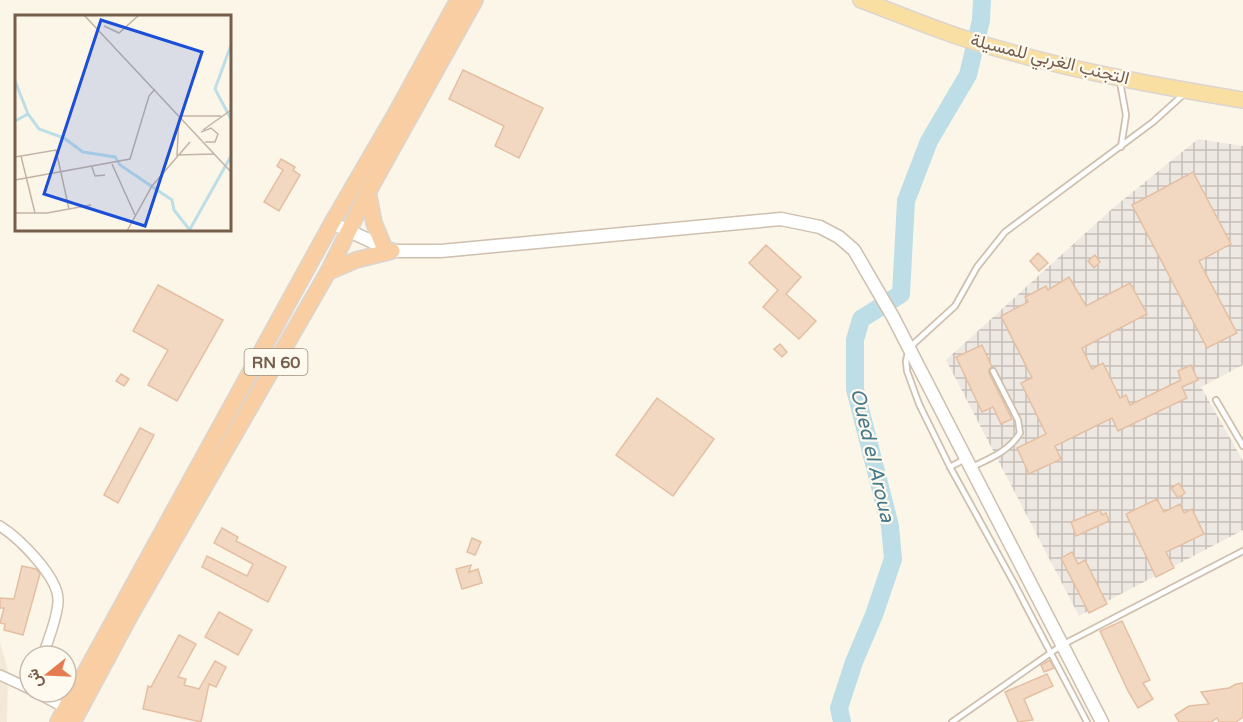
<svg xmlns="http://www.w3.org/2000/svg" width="1243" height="722" font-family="'Varela Round',Vazirmatn,sans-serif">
	<defs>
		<pattern id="industrial-grid" width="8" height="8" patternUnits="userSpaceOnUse" patternTransform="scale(1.5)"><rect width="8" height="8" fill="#eee8e2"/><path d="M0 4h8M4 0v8" fill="none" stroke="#c6bfb9"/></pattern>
	</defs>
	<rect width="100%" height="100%" fill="#fcf6e9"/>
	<polygon fill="#f4e9d8" points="0,642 8,671 7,722 0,722"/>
	<polygon fill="url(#industrial-grid)" points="1198,139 1243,146 1243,365 1201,387 1243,461 1243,530 1079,616 946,360 1113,208"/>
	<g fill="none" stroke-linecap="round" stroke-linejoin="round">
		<polyline stroke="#bddee7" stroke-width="18" points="842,722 839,708 854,662 874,615 893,559 890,526 855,389 855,340 861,319 901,294 906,201 929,141 968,75 981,20 982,0"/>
	</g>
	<g fill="#f2d7c1" stroke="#e4bfa2" stroke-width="1.5">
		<polygon points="463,70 543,108 519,158 495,146 504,126 449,99"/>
		<polygon points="281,159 295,167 293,170 300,175 279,211 264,202 283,170 277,166"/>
		<polygon points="1193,172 1231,244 1199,261 1237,333 1207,348 1132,205"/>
		<polygon points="766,245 801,277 786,294 816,321 799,339 763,307 778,290 749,263"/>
		<polygon points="1038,253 1048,263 1039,271 1030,261"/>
		<polygon points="1095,255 1100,262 1094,268 1088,261"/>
		<polygon points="1069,277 1086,306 1130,283 1147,314 1082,348 1092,369 1103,363 1120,398 1126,395 1130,405 1181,380 1178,371 1191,365 1198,380 1182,387 1187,398 1118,431 1112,418 1055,446 1061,459 1029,474 1017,448 1046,434 1021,383 1032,378 1001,316 1028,302 1025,297 1046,286 1048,290"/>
		<polygon points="158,285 223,320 177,401 148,385 168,350 133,331"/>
		<polygon points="780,344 787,352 782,357 774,349"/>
		<polygon points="982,345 992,367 989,369 989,373 1012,419 1001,424 993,407 982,412 956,357"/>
		<polygon points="121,374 129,379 124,386 116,381"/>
		<polygon points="657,398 714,439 673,496 616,455"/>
		<polygon points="140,428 154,435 118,503 104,495"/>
		<polygon points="1179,483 1185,493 1178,498 1171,488"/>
		<polygon points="1157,499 1164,512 1180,504 1184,513 1192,509 1204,534 1166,552 1174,568 1156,577 1126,514"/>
		<polygon points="1100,510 1102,515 1106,513 1109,521 1076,536 1071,522"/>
		<polygon points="222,528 238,537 236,541 286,567 268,602 202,567 207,556 247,576 253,564 214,543"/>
		<polygon points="472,538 481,542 475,555 467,552"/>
		<polygon points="1072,552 1078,564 1085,560 1107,604 1089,613 1061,558"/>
		<polygon points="471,565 469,572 478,569 482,583 462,589 456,569"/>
		<polygon points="22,566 36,569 40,574 23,635 4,630 5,624 0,623 4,608 0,608 0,598 14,599"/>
		<polygon points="219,612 252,630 238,655 205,637"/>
		<polygon points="1122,621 1150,680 1143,683 1153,699 1138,708 1128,691 1100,631"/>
		<polygon points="179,635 196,644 178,677 186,679 184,685 199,689 215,661 226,667 216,687 209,684 201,722 143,709 148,686 151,687"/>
		<polygon points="1050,660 1054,668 1044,672 1041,665"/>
		<polygon points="1047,674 1053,686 1024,699 1033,720 1018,722 1005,692"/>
		<polygon points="1243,683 1243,717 1236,722 1219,722 1217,718 1211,722 1179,722 1175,715 1189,706 1209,704 1201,692 1229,688 1236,684"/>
	</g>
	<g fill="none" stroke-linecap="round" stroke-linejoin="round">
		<defs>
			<g id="service">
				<polyline points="1120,82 1126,115 1121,147"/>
				<polyline points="1216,400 1243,446"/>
				<polyline points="950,467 965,459"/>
				<path d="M972,467c19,-9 37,-16 48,-34l-2,-13 -25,-49"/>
				<polyline points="952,722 1062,645 1243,551"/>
				<polyline points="1087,722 1014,583 950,467 919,404 907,371 906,361 909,348 955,306 977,267 1005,232 1153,122 1185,93"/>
			</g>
			<g id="minor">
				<path d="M0,526c19,12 60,52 58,76 -1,18 -10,37 -15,54"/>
				<polyline points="0,675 30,689"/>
				<polyline points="35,692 65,708"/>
			</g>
			<polyline id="tertiary" points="332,223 392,251 441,251 781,219 820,227 839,237 854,250 893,317 1102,722"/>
			<path id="primary" d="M861,0c36,13 72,29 108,40 89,28 182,45 274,60"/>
			<g id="trunk">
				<polyline points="368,192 374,223 384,247"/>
				<polyline points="328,272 356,260 392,251"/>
				<polyline points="58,722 332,223 396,113 458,0"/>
				<polyline points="73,722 131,614 328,272 368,192 475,0"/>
			</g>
		</defs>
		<use href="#service" stroke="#cfbfae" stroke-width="8"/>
		<use href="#minor" stroke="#cfbfae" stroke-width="12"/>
		<use href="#tertiary" stroke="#cfbfae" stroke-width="15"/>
		<use href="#primary" stroke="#dcd5d0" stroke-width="18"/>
		<use href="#trunk" stroke="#dcd5d0" stroke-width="18"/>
		<use href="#service" stroke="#fff" stroke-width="4.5"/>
		<use href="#minor" stroke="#fff" stroke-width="9"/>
		<use href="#tertiary" stroke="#fff" stroke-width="12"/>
		<use href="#primary" stroke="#fadfa3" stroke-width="15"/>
		<use href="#trunk" stroke="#f8cea2" stroke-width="15"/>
	</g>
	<g text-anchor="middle" stroke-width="4.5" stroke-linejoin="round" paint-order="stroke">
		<rect fill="#fffaf0" stroke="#a08d7d" stroke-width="1.5" x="244.5" y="349" width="63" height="26" rx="4.5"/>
		<g font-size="16" font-weight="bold" fill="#775e4c">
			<text x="276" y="368">RN 60</text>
		</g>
		<g font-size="18" fill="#775e4c" stroke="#fffaf0">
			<text transform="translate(1050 59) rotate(14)" y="6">التجنب الغربي للمسيلة</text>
		</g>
		<g font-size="20" font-style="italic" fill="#467a8b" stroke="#fffaf0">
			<text transform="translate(873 455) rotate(77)" y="7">Oued el Aroua</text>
		</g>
	</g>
	<g transform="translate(15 15)">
		<rect width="216" height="216" fill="#fcf6e9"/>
		<path fill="none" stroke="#bddee7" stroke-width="3" d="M216,30l-16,44 16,30M0,66l13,33M0,106l13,-7 11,15 25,9 19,14 32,5 5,8 52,35 2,10 15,19M174,216l42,-75"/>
		<path fill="none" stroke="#c3b4a5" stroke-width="1.5" d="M69,0l147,157M89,11l15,7 20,-18M166,101h40M164,103l-2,37 37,-1M188,115l28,-20M186,117l10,-4 7,6 -3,8h-10M6,141l14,57M0,142l41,-7 13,59M97,149l23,51M77,152l3,9 10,-1M0,165l115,-21 19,-63 6,-7M0,198h32l44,-8M112,216l25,-45 38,-44"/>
		<path fill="#1d4ed8" fill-opacity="0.15" stroke="#1d4ed8" stroke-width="3" d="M86,5l101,32 -57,174 -101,-32z"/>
		<rect width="216" height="216" fill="none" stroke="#775e4c" stroke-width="3"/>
	</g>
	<g transform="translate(48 674) rotate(252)"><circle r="28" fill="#fffaf0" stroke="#c9bcae" stroke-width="1.5"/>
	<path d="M0-4.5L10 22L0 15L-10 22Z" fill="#e57b50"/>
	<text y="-9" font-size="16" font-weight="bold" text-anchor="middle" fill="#775e4c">ش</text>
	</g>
</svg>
